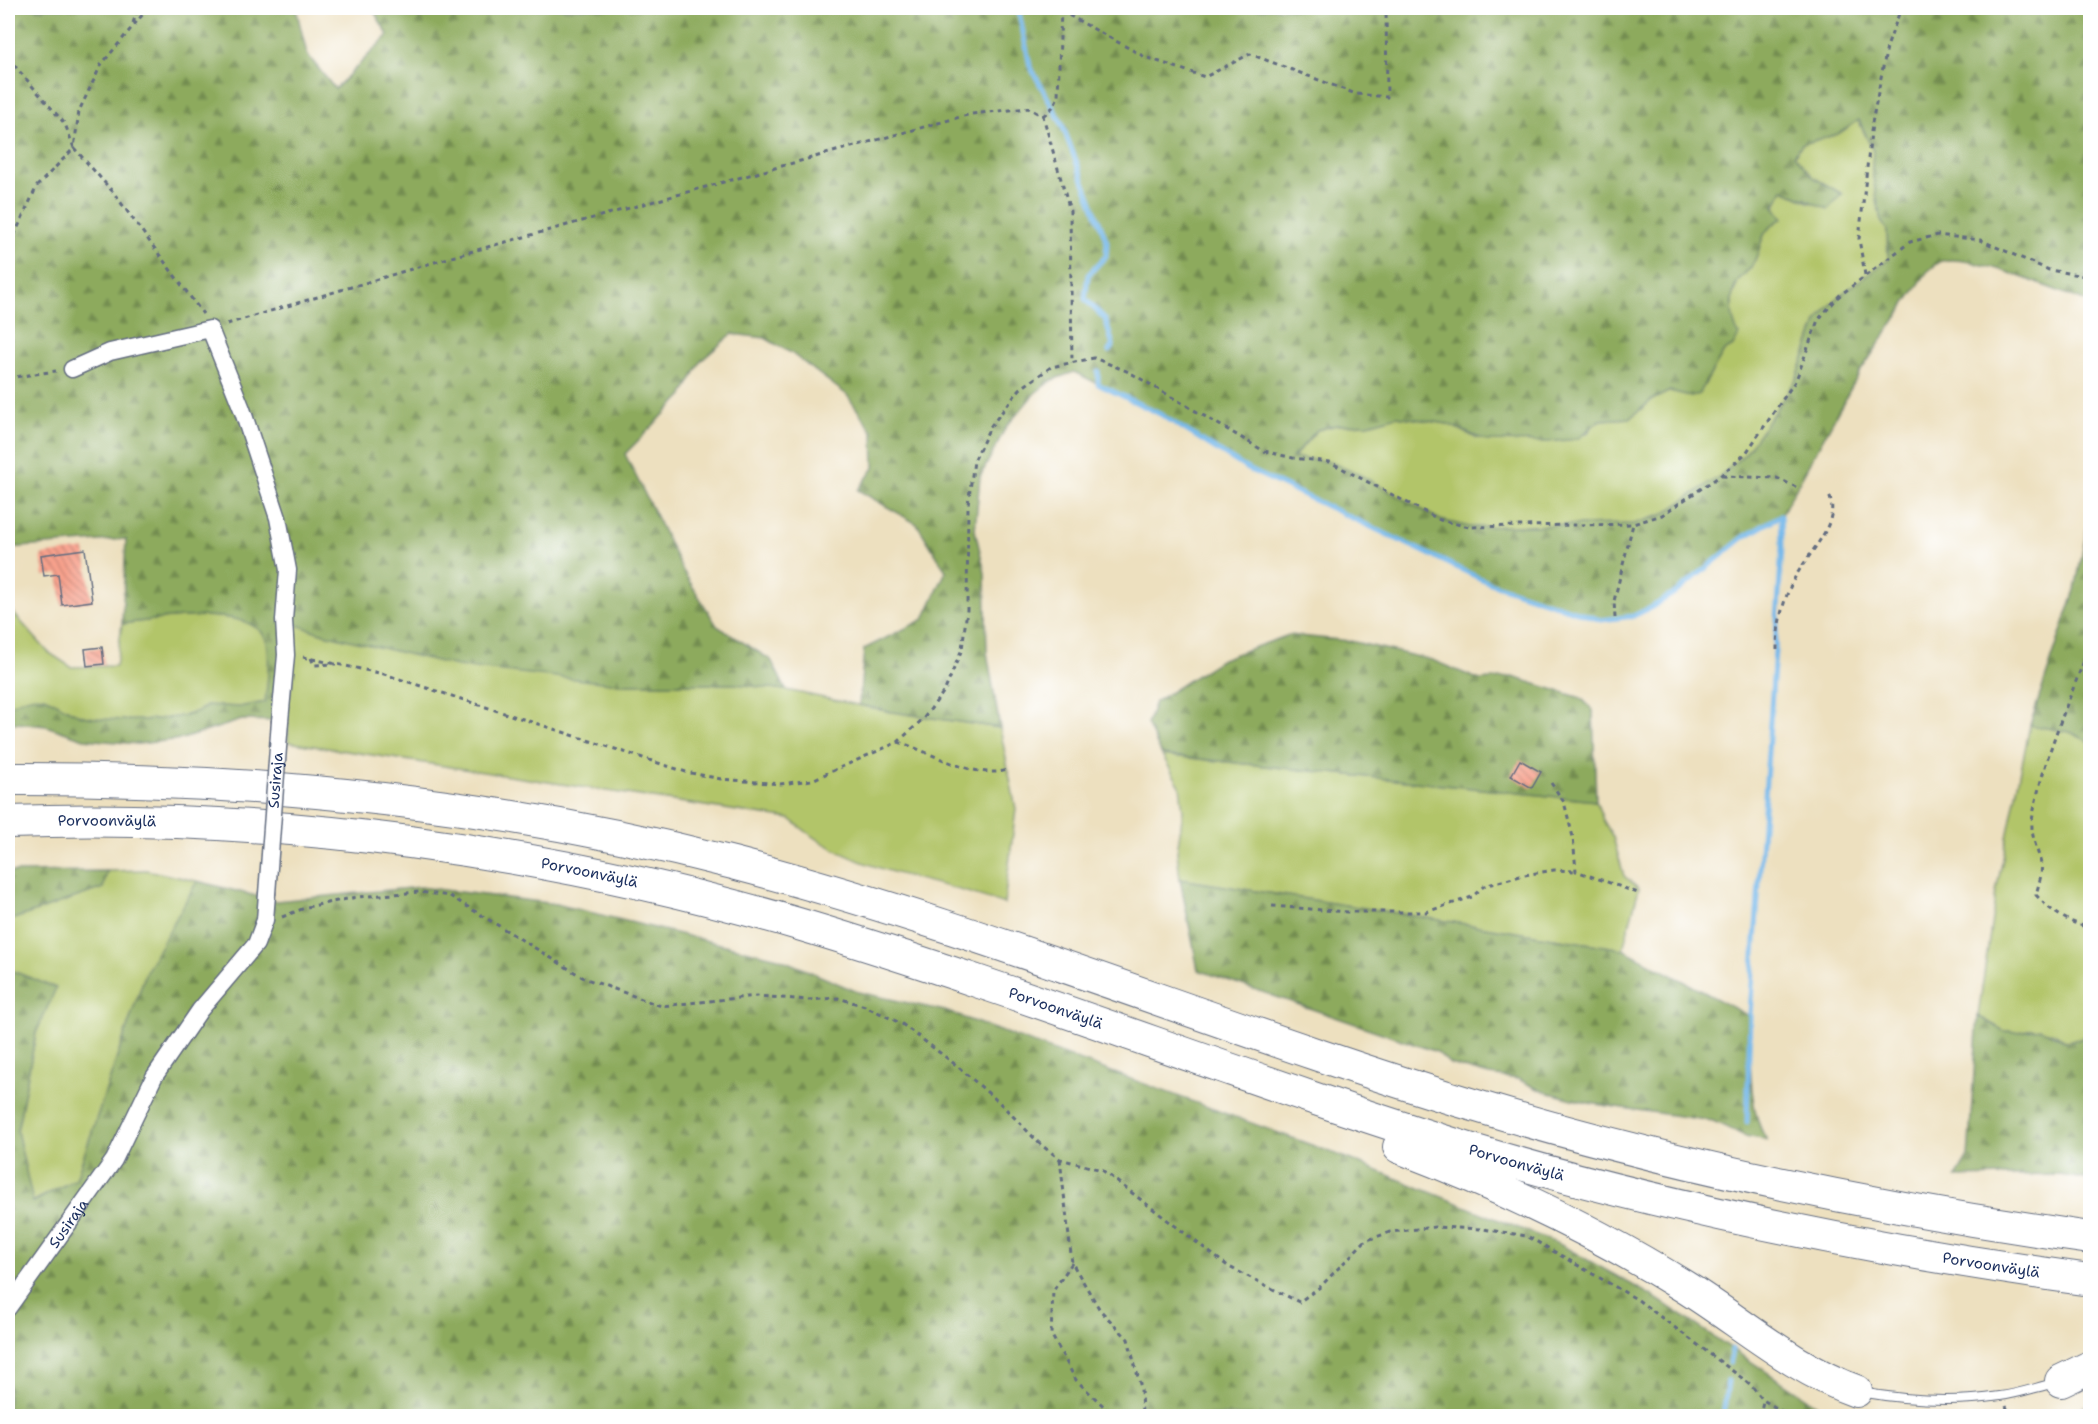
<svg xmlns="http://www.w3.org/2000/svg" width="2098" height="1424" font-family="'Shantell Sans',sans-serif">
	<defs>
		<pattern id="forest-firs" width="22" height="20" patternUnits="userSpaceOnUse" patternTransform="scale(1.5)"><rect width="22" height="20" fill="#8daa5d"/><path d="M5 1l3.5 6h-7zM16 11l3.5 6h-7z" fill="#728b50"/></pattern>
		<pattern id="building-back-hatch" width="6" height="6" patternUnits="userSpaceOnUse" patternTransform="scale(1.5)"><rect width="6" height="6" fill="#f8a18c"/><path d="M-1 5l2 2M0 0l6 6M5-1l2 2" fill="none" stroke="#c88476"/></pattern>
	</defs>
	<rect width="100%" height="100%" fill="#fff"/>
	<filter id="ink" filterUnits="userSpaceOnUse"><feTurbulence type="fractalNoise" baseFrequency=".0167" numOctaves="2"/><feDisplacementMap in="SourceGraphic" scale="12" xChannelSelector="R" yChannelSelector="G"/><feConvolveMatrix kernelMatrix="1 2 1 2 8 2 1 2 1" color-interpolation-filters="sRGB"/></filter>
	<filter id="wash" filterUnits="userSpaceOnUse"><feTurbulence type="fractalNoise" baseFrequency=".008" numOctaves="4" result="noise"/><feDisplacementMap in="SourceGraphic" scale="24" xChannelSelector="R" yChannelSelector="G"/><feGaussianBlur stdDeviation="1.35" result="paint"/><feColorMatrix in="noise" values="0 0 0 0 0 0 0 0 0 0 0 0 0 0 0 0 0 1.4 0 .05"/><feComposite in="paint" operator="in"/></filter>
	<g filter="url(#wash)">
		<rect width="100%" height="100%" fill="#ede0bf"/>
		<g fill="#b2c569" stroke="#667a64" stroke-width="1.5">
			<polygon points="1858,120 1873,151 1872,171 1881,221 1887,230 1888,260 1839,296 1818,320 1796,380 1746,453 1720,476 1662,515 1633,524 1469,527 1440,520 1360,475 1293,458 1317,430 1337,425 1368,424 1397,416 1448,424 1476,438 1497,441 1587,434 1592,426 1600,420 1630,418 1652,400 1670,391 1690,396 1699,394 1724,351 1733,346 1732,297 1738,281 1751,267 1783,189 1810,203 1842,194 1813,177 1794,156 1802,144 1838,134"/>
			<path d="M8,607l40,45 23,15 45,-1 6,-42c33,-4 123,-21 143,13 7,13 2,50 1,65l-27,5 -32,-1c-17,15 -84,17 -108,14 -20,-3 -38,-12 -55,-23l-36,9z"/>
			<path d="M284,620l40,14 296,50h116l50,6 100,21 114,17 16,81 -12,95c-78,-29 -146,-27 -214,-85l-502,-77v-41l5,-23z"/>
			<polygon points="2030,725 2070,732 2090,742 2090,1030 2081,1039 2067,1041 2054,1033 2032,1029 2018,1032 2004,1031 1978,1016 1996,892"/>
			<polygon points="1162,755 1596,801 1603,820 1613,837 1624,876 1639,888 1623,949 1180,879 1177,852 1183,811 1180,786"/>
			<polygon points="146,870 197,881 196,888 146,972 76,1179 32,1202 17,1132 36,1033 55,989 8,969 8,921 103,888 107,871"/>
		</g>
		<g fill="url(#forest-firs)" stroke="#546c5e" stroke-width="1.5" fill-rule="evenodd">
			<path d="M8,8h288l11,46 28,35 53,-54 -16,-27h1718v295c-33,-11 -117,-50 -148,-42 -5,2 -11,8 -15,11l-67,100 -79,143 -37,22 -65,53 -27,17 -19,9 -32,4 -111,-37 -244,-115 -86,-54 -86,-42 -22,8 -17,13 -29,34 -26,50 -5,53 10,43 2,79 13,76 -114,-17 -27,-6 5,-56 60,-30 22,-48 -29,-47 -59,-34 16,-22 -1,-36 -26,-37 -56,-42 -26,-15 -33,-4 -31,27 -18,34 -58,59 58,117 34,55 54,34 15,30 -50,-6h-116l-163,-18 -133,-32 -39,-13 -5,100 -38,-1 -60,19 -44,5 -54,-5 -38,-13 -38,-4v-16c11,-5 22,-12 35,-9 12,3 24,14 37,18 25,8 109,8 127,-10l32,2 26,-5c2,-15 7,-52 0,-65 -20,-34 -110,-17 -143,-13l4,-85 -118,9zM1859,120l14,31 -1,20 9,50 6,9 1,30 -49,36 -21,24 -22,60 -50,73 -26,23 -58,39 -29,9 -164,3 -29,-7 -80,-45 -30,-13 -37,-5 24,-27 20,-5 31,-1 29,-8 51,8 38,17 62,1 30,-3 22,-19 30,-2 22,-18 18,-9 20,5 9,-2 25,-43 9,-5 6,-11c-8,-14 -11,-39 -1,-54 3,-5 9,-9 13,-14 15,-22 3,-33 32,-49l-9,-12 9,-16 45,19 14,-15 -29,-17 -19,-22 8,-11 36,-10z"/>
			<polygon points="2090,513 2090,742 2070,732 2030,725 2075,590"/>
			<polygon points="1289,635 1350,641 1432,660 1480,680 1513,677 1581,698 1593,710 1596,801 1162,755 1147,724 1155,702 1222,659"/>
			<polygon points="107,871 103,888 8,921 8,872"/>
			<path d="M1180,879l443,70 126,67c2,35 -2,96 18,124l-22,-4 -32,-15 -125,-18 -46,-12 -24,-12 -29,-4 -39,-11 -13,-12 -239,-82z"/>
			<polygon points="197,881 276,901 420,887 556,904 778,958 858,992 945,1011 1336,1154 1561,1245 1654,1297 1833,1416 8,1416 8,969 56,988 36,1033 17,1131 33,1202 76,1179 146,972"/>
			<polygon points="1978,1016 2004,1031 2018,1032 2040,1029 2067,1041 2081,1039 2090,1030 2090,1180 2060,1175 1956,1177 1968,1157"/>
			<polygon points="2090,1404 2090,1416 2062,1416"/>
		</g>
		<g fill="none" stroke-linecap="round" stroke-linejoin="round">
			<g stroke="#75b8ea" stroke-width="5">
				<polyline points="1018,8 1030,66 1061,122 1107,242 1106,256 1088,275 1085,299 1105,319 1113,345 1109,351"/>
				<polyline points="1098,371 1098,384 1160,414 1246,468 1490,583 1601,620 1633,616 1652,607 1679,590 1744,537 1781,515 1782,548 1750,1014 1747,1122"/>
				<polyline points="1730,1363 1732,1349"/>
				<polyline points="1723,1416 1728,1381"/>
			</g>
		</g>
		<g id="blocks">
			<g fill="url(#building-back-hatch)">
				<polygon points="85,549 92,601 62,605 58,574 44,576 41,555"/>
				<polygon points="102,647 104,664 87,666 85,649"/>
				<polygon points="1520,760 1541,772 1532,788 1511,776"/>
			</g>
		</g>
	</g>
	<g filter="url(#ink)">
		<use href="#blocks" fill-opacity="0" stroke="#646d80" stroke-width="1.5"/>
		<g fill="none" stroke-linecap="round" stroke-linejoin="round">
			<defs>
				<path id="lane" d="M1860,1392c45,8 95,11 140,4 18,-2 37,-9 55,-13"/>
				<g id="street">
					<polyline points="72,369 110,352 210,329 242,409 278,518 288,570 284,620 286,655 280,721"/>
					<path id="s1" d="M8,1308l106,-148 40,-83 46,-67 56,-66 9,-24 2,-26"/>
				</g>
				<g id="highway">
					<path d="M8,779c244,-1 488,23 725,84 250,65 490,166 737,241 203,62 410,104 620,134"/>
					<path id="s2" d="M8,822c264,-10 544,29 797,104 224,67 441,154 664,223 203,61 412,102 621,131"/>
					<path d="M1399,1147c102,39 193,82 286,140 56,35 109,82 171,104"/>
					<polyline points="2061,1381 2090,1367"/>
				</g>
			</defs>
			<use href="#lane" stroke="#646d80" stroke-width="10"/>
			<use href="#street" stroke="#646d80" stroke-width="19"/>
			<use href="#highway" stroke="#646d80" stroke-width="34"/>
			<g stroke="#646d80" stroke-width="3" stroke-dasharray="4.5 4.5" stroke-linecap="butt">
				<polyline points="148,8 101,65 79,111 74,148 113,192 203,314"/>
				<polyline points="1061,11 1145,57 1205,77 1250,54 1356,94 1387,97 1386,8"/>
				<polyline points="133,23 138,8"/>
				<polyline points="8,58 65,124 74,148 37,186 8,249"/>
				<polyline points="1043,116 1053,107 1058,97 1061,8"/>
				<polyline points="1865,275 1859,239 1872,123 1887,47 1901,8"/>
				<polyline points="227,324 455,256 971,114 1028,108 1043,116 1070,211 1072,363"/>
				<polyline points="8,378 56,371"/>
				<polyline points="1722,476 1777,478 1796,487"/>
				<polyline points="1615,618 1614,601 1633,524"/>
				<path d="M2090,645c-21,56 -46,111 -57,170 -4,19 4,31 8,49 2,9 -3,22 -5,31 16,18 32,27 54,33"/>
				<path d="M1777,650c0,-24 5,-46 15,-67 13,-28 52,-60 36,-90"/>
				<polyline points="303,657 384,674 686,772 721,779 780,784 812,780 898,742 923,719 945,690 962,649 967,610 968,504 974,461 990,427 1020,389 1051,367 1094,358 1129,372 1264,451 1293,458 1330,462 1440,520 1469,527 1633,524 1662,515 1720,476 1746,453 1796,380 1818,320 1839,296 1910,242 1938,235 1980,240 2049,270 2090,277"/>
				<polyline points="311,658 314,665 336,664"/>
				<path d="M898,742c34,10 76,38 109,28"/>
				<polyline points="1551,783 1564,802 1573,837 1576,871 1638,893"/>
				<polyline points="1272,906 1348,912 1426,912 1472,897 1484,886 1524,875 1554,870 1576,871"/>
				<polyline points="282,917 307,907 357,897 419,892 450,896 584,978 661,1006 757,996 808,1000 838,998 865,1006 902,1024 956,1065 1002,1105 1041,1145 1060,1159 1102,1170 1229,1267 1299,1302 1320,1287 1365,1241 1390,1232 1435,1227 1483,1229 1527,1236 1638,1300 1750,1384 1763,1400 1790,1416"/>
				<polyline points="1060,1159 1072,1263 1100,1310 1128,1339 1141,1388 1142,1416"/>
				<polyline points="1072,1263 1053,1291 1051,1334 1076,1380 1114,1416"/>
				<polyline points="2006,1406 2010,1416"/>
				<polyline points="1760,1416 1763,1401"/>
			</g>
			<use href="#lane" stroke="#fff" stroke-width="8"/>
			<use href="#street" stroke="#fff" stroke-width="16"/>
			<use href="#highway" stroke="#fff" stroke-width="32"/>
			<defs>
				<g id="street-bridge">
					<path id="s3" d="M267,894l13,-173"/>
				</g>
			</defs>
			<use href="#street-bridge" stroke="#646d80" stroke-width="19" stroke-linecap="butt"/>
			<use href="#street-bridge" stroke="#fff" stroke-width="16"/>
		</g>
	</g>
	<g text-anchor="middle" stroke-width="6" stroke-linejoin="round" paint-order="stroke">
		<g font-size="15" fill="#1b2f5e" stroke="#fff">
			<text dy="5" stroke="none"><textPath href="#s3" startOffset="114">Susiraja</textPath></text>
			<text dy="5" stroke="none"><textPath href="#s2" startOffset="99">Porvoonväylä</textPath></text>
			<text dy="5" stroke="none"><textPath href="#s2" startOffset="585">Porvoonväylä</textPath></text>
			<text dy="5" stroke="none"><textPath href="#s2" startOffset="1071">Porvoonväylä</textPath></text>
			<text dy="5" stroke="none"><textPath href="#s2" startOffset="1557">Porvoonväylä</textPath></text>
			<text dy="5" stroke="none"><textPath href="#s1" startOffset="104">Susiraja</textPath></text>
			<text dy="5" stroke="none"><textPath href="#s2" startOffset="2043">Porvoonväylä</textPath></text>
		</g>
	</g>
	<rect width="2098" height="1424" fill="none" stroke="#fff" stroke-width="30"/>
</svg>
